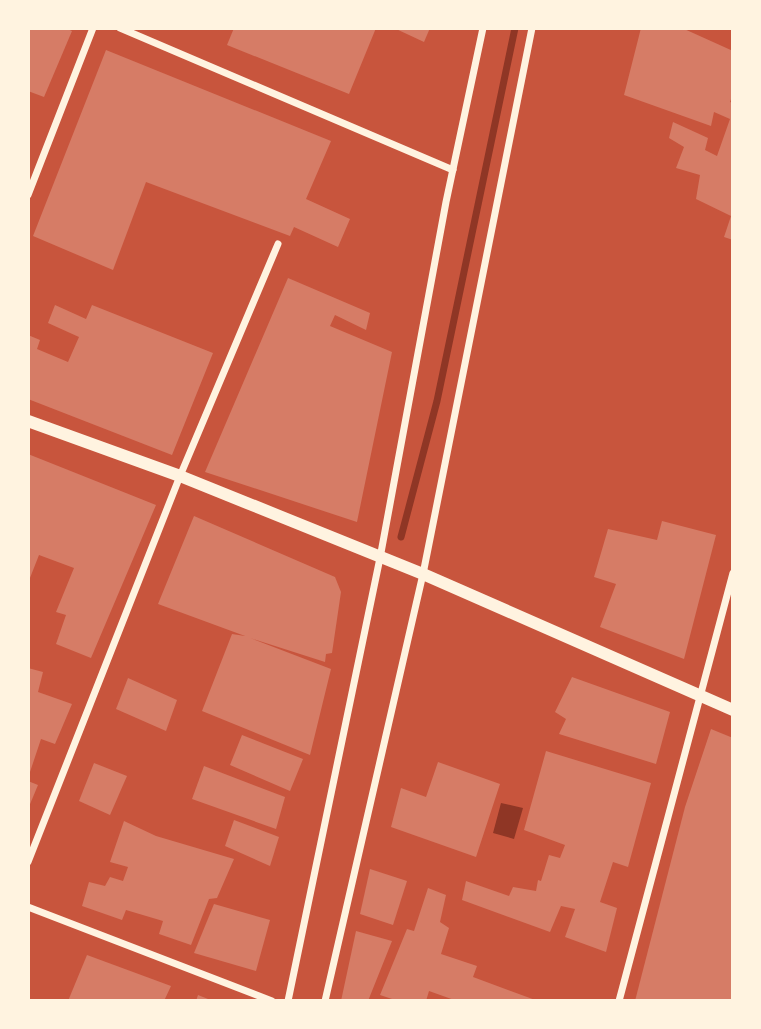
<svg xmlns="http://www.w3.org/2000/svg" width="761" height="1029" font-family="Figtree,sans-serif">
	<rect width="100%" height="100%" fill="#c8553d"/>
	<polygon fill="#8f3625" points="501,803 523,808 514,839 493,833"/>
	<g fill="none" stroke-linecap="round" stroke-linejoin="round">
		<polyline stroke="#8f3625" stroke-width="7" points="401,537 437,401 515,28"/>
	</g>
	<g fill="#d67c66">
		<polygon points="28,28 65,28 72,31 44,97 28,91"/>
		<polygon points="234,28 376,28 349,94 227,45"/>
		<polygon points="394,28 430,28 424,42"/>
		<polygon points="641,28 682,28 733,51 733,94 730,102 733,103 733,240 724,237 731,216 696,199 700,175 676,168 684,147 669,138 673,122 708,138 705,150 717,156 730,119 714,112 711,126 624,95"/>
		<polygon points="106,50 331,141 306,199 350,219 338,247 294,227 290,236 146,182 113,270 33,236"/>
		<polygon points="288,278 370,313 366,330 335,315 330,326 392,352 357,522 205,472"/>
		<polygon points="55,305 86,319 92,305 213,353 172,455 28,399 28,335 40,340 37,349 68,362 79,337 48,323"/>
		<polygon points="28,454 156,505 91,658 56,644 66,615 56,612 74,568 39,555 28,583"/>
		<polygon points="194,516 335,577 341,592 332,653 326,654 325,662 250,638 331,669 310,755 202,711 232,634 245,636 158,604"/>
		<polygon points="662,521 716,535 684,659 600,627 616,584 594,577 608,529 657,540"/>
		<polygon points="28,668 43,672 38,692 72,704 55,744 41,739 28,778"/>
		<polygon points="572,677 670,712 656,764 559,734 566,719 555,712"/>
		<polygon points="128,678 177,700 166,731 116,709"/>
		<polygon points="711,729 733,738 733,1001 635,1001 685,807"/>
		<polygon points="242,735 303,759 290,791 230,765"/>
		<polygon points="546,751 651,783 628,867 613,862 600,902 617,908 606,952 565,937 575,909 561,906 550,932 462,900 466,881 509,896 513,887 536,891 538,880 541,881 549,855 560,858 565,845 524,830"/>
		<polygon points="438,762 500,784 476,857 391,827 401,788 426,797"/>
		<polygon points="94,763 127,776 110,815 79,801"/>
		<polygon points="204,766 285,797 276,829 192,799"/>
		<polygon points="28,781 38,785 28,809"/>
		<polygon points="234,820 279,837 270,866 225,846"/>
		<polygon points="124,821 156,836 234,859 217,898 209,899 191,945 159,934 163,921 126,910 122,920 82,906 89,882 105,886 110,877 123,881 128,867 110,862"/>
		<polygon points="370,869 407,881 393,925 360,914"/>
		<polygon points="428,888 446,895 440,922 449,928 441,954 477,966 473,977 538,1001 457,1001 429,991 426,1001 398,1001 380,995 407,929 414,931"/>
		<polygon points="214,904 270,920 256,971 194,953"/>
		<polygon points="356,931 392,941 368,1001 341,1001"/>
		<polygon points="87,955 171,986 164,1001 68,1001"/>
		<polygon points="198,995 213,1001 196,1001"/>
	</g>
	<g fill="none" stroke-linecap="round" stroke-linejoin="round">
		<g stroke="#fff3e0" stroke-width="7">
			<polyline points="120,28 453,170"/>
			<polyline points="28,195 93,28"/>
			<polyline points="28,862 180,476 278,244"/>
			<polyline points="28,907 272,1001"/>
			<polyline points="288,1001 380,558 446,202 483,28"/>
			<polyline points="325,1001 423,574 532,28"/>
			<polyline points="619,1001 733,573"/>
		</g>
		<polyline stroke="#fff3e0" stroke-width="12" points="28,421 180,476 423,574 733,710"/>
	</g>
	<rect width="761" height="1029" fill="none" stroke="#fff3e0" stroke-width="60"/>
</svg>
